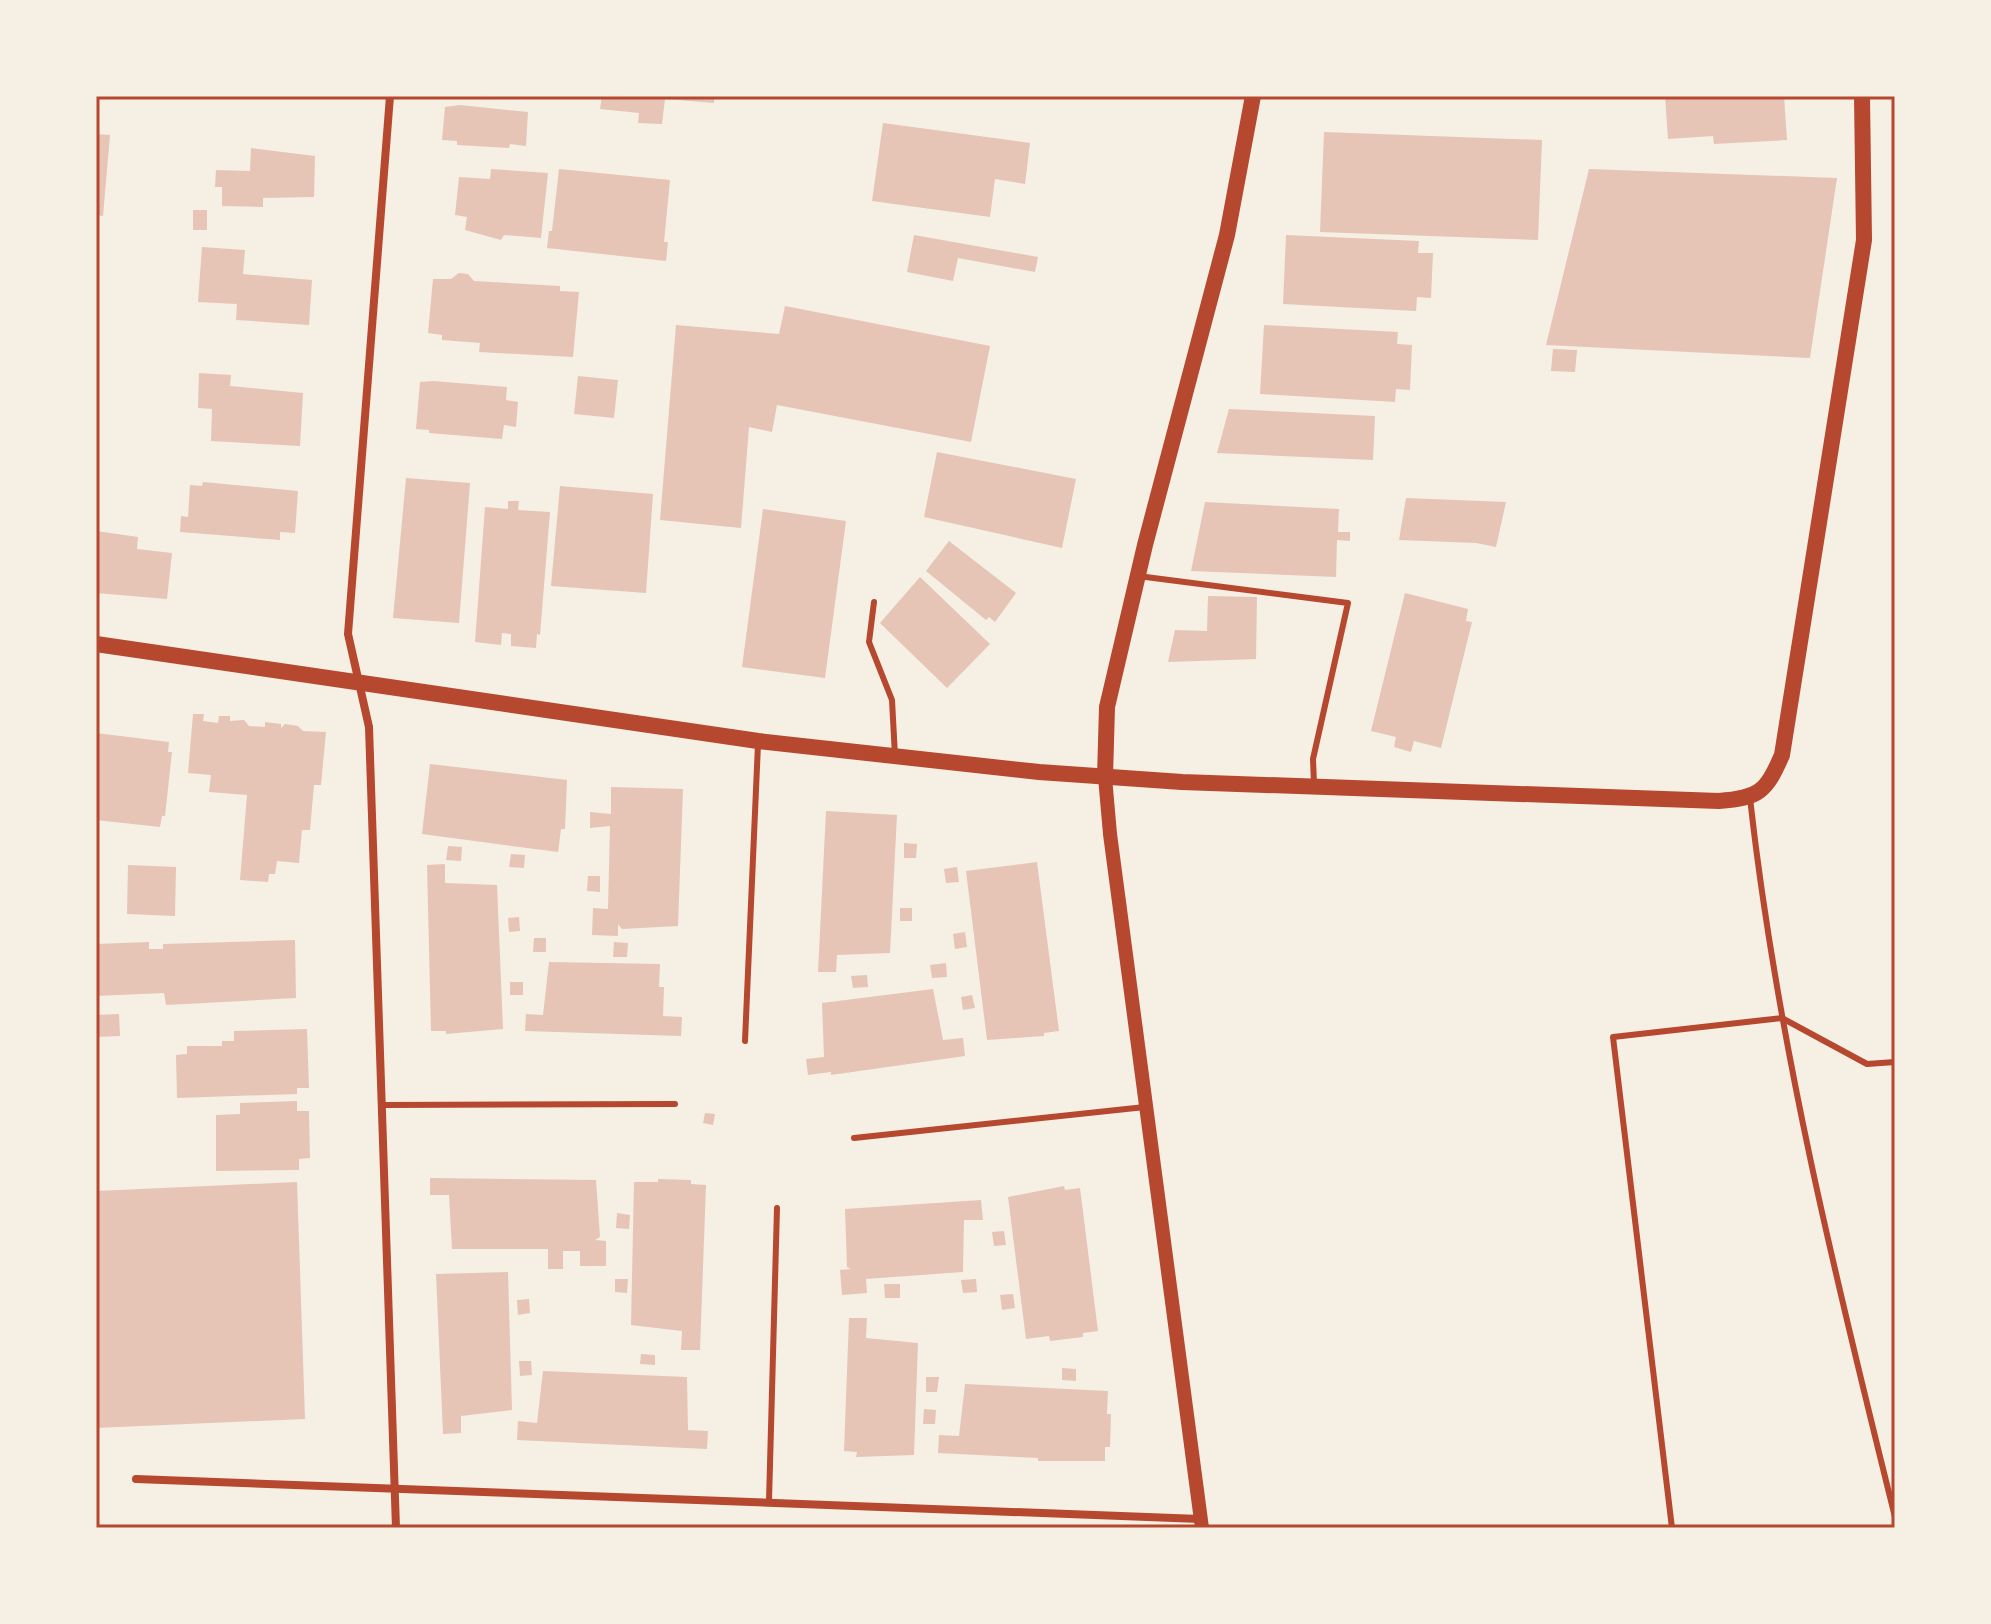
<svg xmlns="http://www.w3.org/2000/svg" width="1991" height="1624" font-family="'Titillium Web',sans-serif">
	<rect width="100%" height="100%" fill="#f6efe4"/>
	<g fill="#e6c5b7">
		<polygon points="602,96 714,96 714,103 665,99 662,124 638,123 639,113 600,109"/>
		<polygon points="1665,96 1784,96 1787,140 1714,144 1713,136 1668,139"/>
		<polygon points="460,105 528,112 526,146 510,144 509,148 457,145 457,141 442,140 445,107"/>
		<polygon points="883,123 1030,143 1025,184 995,179 990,217 872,201"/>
		<polygon points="1324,132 1542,140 1538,240 1320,232"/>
		<polygon points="96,134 110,135 103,216 96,215"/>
		<polygon points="251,148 315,156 314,197 263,198 263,207 222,206 222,187 215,187 216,170 250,171"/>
		<polygon points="491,169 548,173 541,238 504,235 501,240 465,230 467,217 455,215 459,177 490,179"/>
		<polygon points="559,169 670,180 664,242 668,242 666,261 547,248 549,231 552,231"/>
		<polygon points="1589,169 1837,178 1810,358 1546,345"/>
		<rect x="193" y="210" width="14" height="20"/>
		<polygon points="914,235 1038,257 1035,272 958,258 953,281 907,272"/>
		<polygon points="1286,235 1419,241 1418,253 1433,253 1431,298 1417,297 1416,311 1283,304"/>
		<polygon points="202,247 245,250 243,274 312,280 309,325 236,320 237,304 198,302"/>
		<polygon points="459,273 468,274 474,281 560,286 560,291 579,292 573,357 479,352 480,343 442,340 442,335 428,333 433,279 451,279"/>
		<polygon points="785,306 990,346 971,442 777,405 772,432 749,427 741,528 660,520 676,325 779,334"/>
		<polygon points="1264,325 1398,332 1397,344 1412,345 1410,390 1396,389 1395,402 1260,394"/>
		<polygon points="1553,349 1577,350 1575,372 1551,371"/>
		<polygon points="199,373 231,375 230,386 303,393 300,446 211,441 212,409 198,408"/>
		<polygon points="578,376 618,380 614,418 574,414"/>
		<polygon points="433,381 507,387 506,400 518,402 516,427 504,425 502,439 429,433 429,430 416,429 420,382"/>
		<polygon points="1229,409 1375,416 1373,460 1217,453"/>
		<polygon points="937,452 1076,479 1062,548 924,517"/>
		<polygon points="406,478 470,483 459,623 393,618"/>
		<polygon points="203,482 298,491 295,533 280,532 280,540 180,532 181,516 188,517 190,485 202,486"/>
		<polygon points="560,486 653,494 646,593 551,586"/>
		<polygon points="1406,498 1506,502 1496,547 1476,543 1399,540"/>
		<polygon points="508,501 519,501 518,510 550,512 540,635 537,634 536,648 511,646 511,634 502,633 501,645 475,642 485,507 508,509"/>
		<polygon points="1205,502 1339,509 1338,532 1350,532 1350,541 1337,540 1336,577 1191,571"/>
		<polygon points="763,509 846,521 825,678 742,667"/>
		<polygon points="96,531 138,537 137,549 172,553 167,599 96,593"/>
		<polygon points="949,541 1016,593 995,622 989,617 986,620 926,571"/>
		<polygon points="920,577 990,644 947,688 880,623"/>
		<polygon points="1405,593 1468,609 1466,621 1472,622 1441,748 1414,741 1411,752 1394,747 1396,737 1371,731"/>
		<polygon points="1208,596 1257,597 1256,659 1168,662 1175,630 1207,631"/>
		<polygon points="193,714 204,714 203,721 218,723 219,716 230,716 230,721 244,720 249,726 265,727 265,722 281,724 281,728 285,724 298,726 303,731 326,732 321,785 314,785 310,830 302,830 299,863 277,861 275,874 269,874 268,882 240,880 247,795 209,792 211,775 188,773"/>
		<polygon points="96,733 169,742 168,752 172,752 165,816 162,816 160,827 96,820"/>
		<polygon points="430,764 567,780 565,829 561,829 558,852 422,834"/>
		<polygon points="611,787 683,789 678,926 622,929 618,924 618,936 592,935 593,908 608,909 610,826 590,828 590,812 611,814"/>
		<polygon points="826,811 897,815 890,953 837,955 836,972 818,972"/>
		<polygon points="904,843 917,844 916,858 904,858"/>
		<polygon points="448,846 462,847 461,861 446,860"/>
		<polygon points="511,854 525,855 524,868 509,867"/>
		<polygon points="1037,862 1059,1031 1044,1033 1044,1036 987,1040 966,871"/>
		<polygon points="445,864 445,883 497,885 503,1029 446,1034 446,1031 431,1031 427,865"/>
		<polygon points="128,865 176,867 175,916 127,914"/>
		<polygon points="957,867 959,882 946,883 944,869"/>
		<polygon points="588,876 600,876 600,892 587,891"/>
		<rect x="900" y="908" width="12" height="13"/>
		<polygon points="519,917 520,931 509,932 508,918"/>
		<polygon points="965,932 967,947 955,949 953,934"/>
		<polygon points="534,938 546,938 546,952 533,952"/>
		<polygon points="295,940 296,998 166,1005 164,993 96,996 96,944 149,942 149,949 163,949 163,944"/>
		<polygon points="614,942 628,943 627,957 613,957"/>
		<polygon points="549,962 660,964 659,987 664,987 663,1016 682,1017 681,1036 525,1031 526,1014 543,1015"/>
		<polygon points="946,963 947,977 932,978 930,965"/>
		<polygon points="867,975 868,987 853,988 851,976"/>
		<rect x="510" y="982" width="13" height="13"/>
		<polygon points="933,989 943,1040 963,1038 965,1056 831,1075 831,1072 808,1075 806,1059 824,1057 822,1003"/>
		<polygon points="972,995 975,1008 963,1010 961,997"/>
		<polygon points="119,1014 120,1036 96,1037 96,1015"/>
		<polygon points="307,1029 309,1088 297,1088 297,1094 177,1098 176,1055 187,1054 187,1046 222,1046 222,1041 234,1041 234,1031"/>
		<polygon points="297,1101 297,1111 309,1111 310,1158 299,1159 299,1170 216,1171 216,1115 240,1114 240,1103"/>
		<polygon points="705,1113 715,1114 713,1125 703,1123"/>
		<polygon points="430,1178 596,1180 600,1237 595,1240 606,1241 606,1266 580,1266 580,1251 563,1251 563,1269 548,1269 548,1249 452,1249 449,1195 430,1195"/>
		<polygon points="658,1179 691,1180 691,1184 706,1185 700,1350 681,1350 682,1331 631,1325 634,1182 658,1182"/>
		<polygon points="297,1182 305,1419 96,1428 96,1191"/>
		<polygon points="1064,1186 1065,1190 1080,1188 1098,1331 1083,1333 1083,1337 1050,1341 1049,1336 1026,1339 1008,1197"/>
		<polygon points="981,1200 983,1220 964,1220 963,1272 866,1279 867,1293 842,1295 840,1270 851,1269 847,1267 845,1209"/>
		<polygon points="617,1213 630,1215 629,1229 616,1228"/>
		<polygon points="1004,1231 1006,1245 994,1246 992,1232"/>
		<polygon points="508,1272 512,1410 461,1416 461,1433 443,1434 436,1274"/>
		<polygon points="615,1279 628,1279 627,1293 615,1292"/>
		<polygon points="976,1279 977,1292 963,1293 961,1280"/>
		<polygon points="884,1284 900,1284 900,1298 885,1298"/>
		<polygon points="1013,1294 1015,1308 1002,1310 1000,1295"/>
		<polygon points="529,1299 530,1313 518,1315 517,1300"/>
		<polygon points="849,1318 867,1318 866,1338 918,1343 914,1455 856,1457 857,1452 844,1451"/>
		<polygon points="641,1354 655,1355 655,1365 640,1364"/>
		<polygon points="519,1361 531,1361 532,1375 520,1376"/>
		<polygon points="1062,1368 1076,1369 1076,1381 1062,1380"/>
		<polygon points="543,1371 687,1377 688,1430 708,1431 707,1449 517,1440 518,1421 537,1423"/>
		<polygon points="926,1377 939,1377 937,1392 926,1392"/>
		<polygon points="965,1384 1108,1391 1107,1414 1111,1414 1110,1447 1105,1447 1105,1461 1038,1461 1038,1458 938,1453 939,1435 959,1436"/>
		<polygon points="924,1409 936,1410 935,1424 923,1424"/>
	</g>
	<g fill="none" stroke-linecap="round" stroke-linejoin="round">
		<g stroke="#b5482f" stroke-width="6">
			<polyline points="1138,576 1348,603 1313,759 1314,784"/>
			<polyline points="874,602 869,642 892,700 895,756"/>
			<path d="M1750,798c27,243 86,482 145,719"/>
			<polyline points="745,1041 758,744"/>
			<polyline points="383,1105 675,1104"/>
			<polyline points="854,1138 1145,1107"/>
			<polyline points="769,1501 777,1208"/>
			<polyline points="1672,1528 1613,1037 1782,1018 1867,1064 1895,1062"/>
		</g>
		<g stroke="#b5482f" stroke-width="8">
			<polyline points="390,96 348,634 369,727 396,1528"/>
			<polyline points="136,1479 1200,1519"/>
		</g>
		<polyline stroke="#b5482f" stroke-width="14" points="1105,777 1110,834 1202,1528"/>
		<g stroke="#b5482f" stroke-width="16">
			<path d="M96,644l662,97 281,31 143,10 537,19c40,-3 47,-9 63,-46l82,-515 -2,-144"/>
			<polyline points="1105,777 1107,707 1145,545 1227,235 1253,96"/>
		</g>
	</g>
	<rect width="1991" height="1624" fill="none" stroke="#f6efe4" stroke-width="196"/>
	<rect x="98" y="98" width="1795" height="1428" fill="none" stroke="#b5482f" stroke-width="3"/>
</svg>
